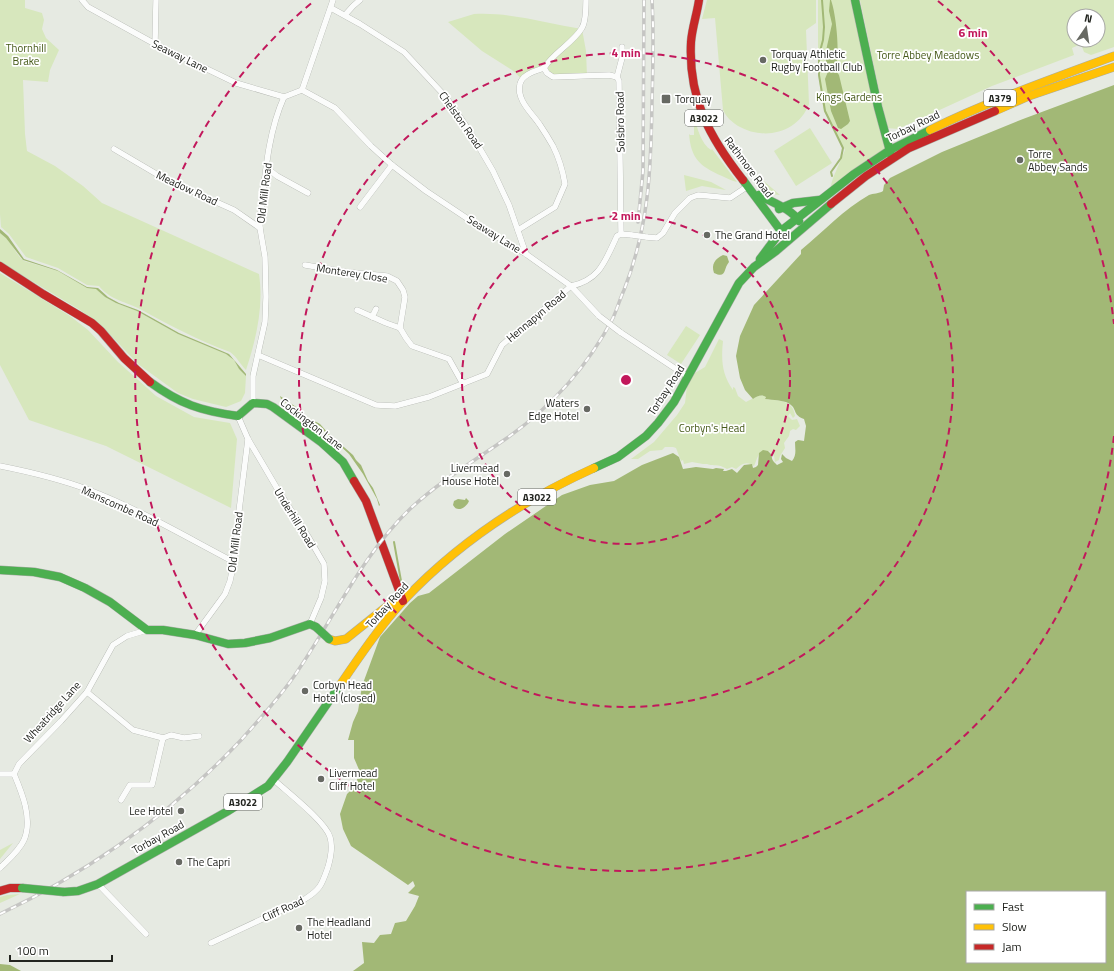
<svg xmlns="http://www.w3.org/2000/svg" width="1114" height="971" font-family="'Titillium Web',sans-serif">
	<rect width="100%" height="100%" fill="#e6eae2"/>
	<g fill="#d7e7bd" fill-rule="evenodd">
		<path d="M0,0h25v8l17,5 2,7 -2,9 4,9 13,12 -9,20 -2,12 -25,-2 2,54 2,17 28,15 28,20 19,17 157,71c5,33 -3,65 -13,96 -6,-6 -9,-13 -16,-18 -32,-12 -59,-26 -88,-42 -15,-8 -32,-10 -43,-24l-12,-1 -29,-17 -32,-11 -17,-23 -8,-7 -1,-13z"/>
		<path d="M707,0h109v23l-10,7 3,74c-11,29 -45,37 -71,22 -7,-5 -11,-8 -15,-16l-8,-92 -13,1z"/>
		<polygon points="818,0 855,0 890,150 829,192 833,178 845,150 824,111 822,100 818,73"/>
		<path d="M860,0h254v47l-23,8 -7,-3 -3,-8 -9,4 2,7 -82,31 -94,43 -11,-1zM1074,16h24v24h-24z"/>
		<path d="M474,14c36,-2 72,9 108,15l4,22 1,25 -34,1 -9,-9 -22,11 -10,-9 -30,-19 -34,-29z"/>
		<path d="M694,117c3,10 7,27 17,33l1,-1 25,33c-5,-1 -10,-4 -15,-6 -23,-10 -31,-18 -33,-42l1,1h4z"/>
		<polygon points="810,128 832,163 796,186 774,151"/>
		<polygon points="684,175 711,182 726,190 702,186 686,191"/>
		<polygon points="753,175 758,176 780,195 770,194"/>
		<path d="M0,233c11,6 14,20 24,28l34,10 29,17h9l9,9 11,6 21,8 41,23 48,20 8,6 5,9 7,7 -1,17 -4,8 -15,6 -33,-8 -15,-6 -40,-29 -35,-37 -23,-17 -80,-48z"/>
		<polygon points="0,273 70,316 88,330 118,362 156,396 194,417 230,423 237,439 231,508 106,446 29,420 0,365"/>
		<polygon points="686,326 700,335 681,364 667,355"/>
		<path d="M719,339l4,2c-2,20 -1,33 10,49v-3l2,1 3,8 8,6c8,-4 12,-8 20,-6l-1,3c14,2 28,0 30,17l-2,2 -3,-5 -2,3 4,4 5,-1 3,7 -4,4 -3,-1 -3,2 -1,5 -5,7 1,5 -5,8 -1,4 -4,2 -1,-6 -5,-5c-12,-1 -11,7 -15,15 -7,-5 -12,-3 -18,3l-4,-2 -5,2c-10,-6 -13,-2 -20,-5h-4l-11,-2 -8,2 -1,-4 -2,1 -5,-13 -3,-1h-8l-3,3 -12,1 -12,8h-7l23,-17 23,-27 8,-12 3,-26 17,-10z"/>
		<polygon points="13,843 0,859 0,850"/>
		<polygon points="20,894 0,903 0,897 7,895"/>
	</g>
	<g fill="#a2b876" fill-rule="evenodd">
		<path d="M830,0h1c5,14 9,52 5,66l-4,2v2l4,1 3,4 11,46 -2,3 -7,5 -3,-1 -7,-17 -6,-32 4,-10 -3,-3v-6l-1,-5 7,-31 -3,-13z"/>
		<path d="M1114,85v886h-761l11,-8 -2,-21 12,1 6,-8 11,-1 4,-11 11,-2 9,-15 4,-10 -11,-3 7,-7 -2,-5 -5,4 -57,-39 -8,-17 -3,-15 7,-20 7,-7 6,-15 -6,-14v-18h-6l5,-18 5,-11 4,-25 18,-49 30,-34 8,-7 11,-3 76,-59 57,-39 28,-10 24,-4 28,-16 31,-12 6,4 4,12 13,-2 17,2 3,-1 8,1 -1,2h3l6,-2 5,4 7,-8 8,-1 1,4 3,-1 2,-2 1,-12 4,-3 5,1 4,4c-1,5 2,7 5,10l6,-3 -2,-3 1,-5 4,4 6,3c5,-6 3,-12 3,-19l3,-2 6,1 2,-15 -2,-7c-11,-4 -7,-9 -13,-14 -5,-5 -19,-5 -26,-6l1,-2c-4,-3 -9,-1 -13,2l-8,-9 -5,-12 -4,-22 4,-20 14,-31 47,-51v-4c22,-18 43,-41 68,-55 4,-2 10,-1 14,-4l1,-6 6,-7 52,-26 81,-33zM967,892h138v70h-138z"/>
		<polygon points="0,229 8,236 24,259 57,270 87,287 98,288 108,297 119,303 138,310 179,333 229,354 246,374 246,376 239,369 234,360 226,354 178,334 137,311 116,303 105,297 96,289 87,288 58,271 23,260 6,238 0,233"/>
		<path d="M723,255l4,1 2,6c-6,7 -2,17 -15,11 -3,-9 1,-14 9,-18z"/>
		<polygon points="280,396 296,407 302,414 320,424 328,433 353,455 356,460 361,465 368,481 373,488 380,505 379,506 377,499 363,474 349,454 324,431 320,426 307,419 281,399"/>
		<path d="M466,498l3,3c-3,7 -12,12 -16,4l1,-4 4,-2 7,1z"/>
		<polygon points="0,964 10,965 21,971 0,971"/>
	</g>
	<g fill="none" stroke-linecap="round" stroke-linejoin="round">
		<g stroke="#a2b876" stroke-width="2">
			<polyline points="822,0 824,27 823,40 819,55 819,75 825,111 843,148 841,158 831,172 832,176"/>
			<polyline points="394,542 401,581"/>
		</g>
		<defs>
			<g id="street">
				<polyline points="82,0 88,7 155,44 236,83 284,97"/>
				<polyline points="331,8 360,24 404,52 445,96 469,130 493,171 509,205 526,254"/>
				<polyline points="345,15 353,6 360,0"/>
				<polyline points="155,44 156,0"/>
				<polyline points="544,68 547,73 553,77 609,75 617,77 619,81 621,234"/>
				<path d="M544,68c10,-16 28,-24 38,-40 4,-7 4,-20 4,-28"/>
				<polyline points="617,77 622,58 622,47"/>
				<polyline points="302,90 335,108 371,146 392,165 426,191 480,227 526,254 571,286 599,316"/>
				<polyline points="114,149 165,179 234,210 260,228"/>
				<polyline points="267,168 277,176 308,193"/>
				<polyline points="360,207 392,165"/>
				<path d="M518,230l37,-23 10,-23c-2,-12 -7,-28 -12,-38 -4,-7 -9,-15 -13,-21 -8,-12 -24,-25 -20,-41 2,-10 16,-13 24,-16"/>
				<polyline points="646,237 657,238 663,233 675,213 690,198 698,195 730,198 748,186"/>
				<polyline points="305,265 346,272 387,276 397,281 403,290 405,297 400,328 406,338 412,346 449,359 463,384"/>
				<polyline points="357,310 386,323 400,328"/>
				<polyline points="372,317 376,309"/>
				<polyline points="620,332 688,377"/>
				<path d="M258,355l118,50 19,1 34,-9 58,-23 15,-29 69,-59c29,-6 34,-25 46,-50l4,-2 11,1"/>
				<path d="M253,403v-27l12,-54 1,-25 -1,-40 -5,-29v-9c5,-40 7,-84 24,-122l18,-7 31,-90"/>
				<polyline points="238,416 248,439 278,490 309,538 324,564 325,581 321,598 310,624"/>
				<path d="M0,466c30,6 60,13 89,24 50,19 97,47 145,72"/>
				<polyline points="195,635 225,594 230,581 234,562 239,511 248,439"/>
				<polyline points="87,692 133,730 163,738 171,735 184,738 199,736"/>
				<polyline points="0,774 14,774"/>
				<polyline points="121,800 130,785 152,785 163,738"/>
				<path d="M0,868c8,-8 19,-17 24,-28 9,-21 -2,-47 -10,-66l5,-10 42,-43 26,-29 26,-47 14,-9 20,-6"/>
				<polyline points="98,884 146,934"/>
				<path d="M211,943l94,-44c16,-10 17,-15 23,-32 3,-10 5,-20 2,-30 -5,-16 -43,-45 -57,-58"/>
			</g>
			<g id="fast">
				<polyline points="855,0 878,107 891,155"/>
				<polyline points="743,180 781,231"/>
				<path d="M759,195c14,8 31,13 40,26"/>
				<polyline points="779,209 793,203 819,200"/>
				<polyline points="760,259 781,231 854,174 890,150 930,130"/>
				<path d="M150,382c30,22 51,29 88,34l15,-13 14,1 6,3 48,35 22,20 11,19"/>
				<polyline points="594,468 618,457 646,436 658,423 674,402 739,283 754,267 776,251 831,204"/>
				<polyline points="0,570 34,572 60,577 85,588 110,602 147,630 163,630 195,635 228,644 245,643 270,638 310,624 316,627"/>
				<polyline points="64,892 78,891 98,884 228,811 268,786 287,762 340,685"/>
			</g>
			<g id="slow">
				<polyline points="995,111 1029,96 1114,67"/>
				<path d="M930,130c59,-29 122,-51 184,-74"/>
				<polyline points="329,639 335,641 346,639 401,595"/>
				<path d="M340,685c20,-29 40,-59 64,-85 53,-56 119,-100 190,-132"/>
			</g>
			<g id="jam">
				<path d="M699,0c-2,14 -7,28 -8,42 -3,57 19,96 52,138"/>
				<polyline points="831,204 866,176 909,148 995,111"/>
				<polyline points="0,266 43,294 92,323 101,331 124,358 150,382"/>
				<polyline points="354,481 366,501 403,601"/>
				<polyline points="0,891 10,888 22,888"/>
			</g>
		</defs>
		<use href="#street" stroke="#a9aca6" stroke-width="6"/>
		<use href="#fast" stroke="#a9aca6" stroke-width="9"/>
		<use href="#slow" stroke="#a9aca6" stroke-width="9"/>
		<use href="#jam" stroke="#a9aca6" stroke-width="9"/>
		<use href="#street" stroke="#fbfcfb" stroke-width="5.5"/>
		<use href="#fast" stroke="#4caf50" stroke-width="8"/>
		<use href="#slow" stroke="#ffc107" stroke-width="8"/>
		<use href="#jam" stroke="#c62828" stroke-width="8"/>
		<defs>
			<g id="rail">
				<polyline points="638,222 643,171 644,0"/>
				<path d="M0,914c92,-44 171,-100 241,-174 19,-21 38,-42 54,-65 38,-55 66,-119 115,-166 30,-28 64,-48 97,-71 44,-31 81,-72 106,-120 4,-9 7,-19 11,-28 25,-64 27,-120 28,-188 1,-34 2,-68 0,-102"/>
			</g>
		</defs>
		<use href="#rail" stroke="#c5c5c3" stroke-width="3.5"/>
		<use href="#rail" stroke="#fff" stroke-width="2" stroke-dasharray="6" stroke-linecap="butt"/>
		<defs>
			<g id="street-bridge">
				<polyline points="632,235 646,237"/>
				<polyline points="599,316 620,332"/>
			</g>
			<g id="fast-bridge">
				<polyline points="316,627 329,639"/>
				<polyline points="22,888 64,892"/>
			</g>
		</defs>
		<use href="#street-bridge" stroke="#a9aca6" stroke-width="6" stroke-linecap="butt"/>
		<use href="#fast-bridge" stroke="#a9aca6" stroke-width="9" stroke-linecap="butt"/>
		<use href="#street-bridge" stroke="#fbfcfb" stroke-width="5.5"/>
		<use href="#fast-bridge" stroke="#4caf50" stroke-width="8"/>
	</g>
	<g fill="none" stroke="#c2185b" stroke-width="2" stroke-dasharray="7 5">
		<circle cx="626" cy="380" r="164"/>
		<circle cx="626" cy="380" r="327"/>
		<path d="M1114 436A491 491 0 1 1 314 1M938 1A491 491 0 0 1 1114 324"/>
	</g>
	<g fill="#676963" stroke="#fff" stroke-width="1.5">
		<circle cx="763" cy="60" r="4"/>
		<rect x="661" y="94" width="10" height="10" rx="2"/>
		<circle cx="1020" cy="160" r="4"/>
		<circle cx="707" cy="235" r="4"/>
		<circle cx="587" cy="409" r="4"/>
		<circle cx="507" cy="474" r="4"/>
		<circle cx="305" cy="691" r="4"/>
		<circle cx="321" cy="779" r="4"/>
		<circle cx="181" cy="811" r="4"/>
		<circle cx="179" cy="862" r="4"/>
		<circle cx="299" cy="928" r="4"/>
	</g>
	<g text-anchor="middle" stroke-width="3.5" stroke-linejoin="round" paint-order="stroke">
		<g fill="#fff" stroke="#646662" stroke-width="1">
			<rect x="984" y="90" width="32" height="16" rx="3"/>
			<rect x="685" y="110" width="38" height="16" rx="3"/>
			<rect x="518" y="489" width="38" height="16" rx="3"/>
			<rect x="224" y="794" width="38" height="16" rx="3"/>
		</g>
		<g font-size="10" font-weight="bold" fill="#22241f">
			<text x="1000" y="102">A379</text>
			<text x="704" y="122">A3022</text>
			<text x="537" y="501">A3022</text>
			<text x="243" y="806">A3022</text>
		</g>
		<g font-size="11" fill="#465a19" stroke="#fff">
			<text x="26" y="52">Thornhill<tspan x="26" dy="13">Brake</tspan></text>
			<text x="928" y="59">Torre Abbey Meadows</text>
			<text x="849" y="101">Kings Gardens</text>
			<text x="712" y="432">Corbyn's Head</text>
		</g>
		<g font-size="11" fill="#22241f" stroke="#fff" text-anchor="start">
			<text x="771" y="58">Torquay Athletic<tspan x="771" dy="13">Rugby Football Club</tspan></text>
			<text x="675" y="103">Torquay</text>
			<text x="1028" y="158">Torre<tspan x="1028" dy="13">Abbey Sands</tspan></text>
			<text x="715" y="239">The Grand Hotel</text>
			<text x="579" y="407" text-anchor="end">Waters<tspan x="579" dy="13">Edge Hotel</tspan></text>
			<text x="499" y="472" text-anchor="end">Livermead<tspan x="499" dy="13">House Hotel</tspan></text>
			<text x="313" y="689">Corbyn Head<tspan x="313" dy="13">Hotel (closed)</tspan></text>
			<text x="329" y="777">Livermead<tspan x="329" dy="13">Cliff Hotel</tspan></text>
			<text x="173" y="815" text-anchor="end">Lee Hotel</text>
			<text x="187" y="866">The Capri</text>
			<text x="307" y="926">The Headland<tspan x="307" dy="13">Hotel</tspan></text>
		</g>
		<g font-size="11" fill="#22241f" stroke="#fff">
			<text transform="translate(180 56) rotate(26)" y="4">Seaway Lane</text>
			<text transform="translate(461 120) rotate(55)" y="4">Chelston Road</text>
			<text transform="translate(620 122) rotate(-91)" y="4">Solsbro Road</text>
			<text transform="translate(913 126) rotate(-26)" y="4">Torbay Road</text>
			<text transform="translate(749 167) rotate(53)" y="4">Rathmore Road</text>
			<text transform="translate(187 188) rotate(25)" y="4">Meadow Road</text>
			<text transform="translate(264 193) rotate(-83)" y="4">Old Mill Road</text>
			<text transform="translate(494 234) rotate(32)" y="4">Seaway Lane</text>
			<text transform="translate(352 273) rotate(9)" y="4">Monterey Close</text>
			<text transform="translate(536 316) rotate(-40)" y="4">Hennapyn Road</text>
			<text transform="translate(666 390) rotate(-57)" y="4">Torbay Road</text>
			<text transform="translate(312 424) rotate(38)" y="4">Cockington Lane</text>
			<text transform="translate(120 506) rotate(24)" y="4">Manscombe Road</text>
			<text transform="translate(295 518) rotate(58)" y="4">Underhill Road</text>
			<text transform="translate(235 542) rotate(-83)" y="4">Old Mill Road</text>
			<text transform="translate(387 605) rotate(-48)" y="4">Torbay Road</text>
			<text transform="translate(52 712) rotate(-48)" y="4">Wheatridge Lane</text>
			<text transform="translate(158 837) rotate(-29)" y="4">Torbay Road</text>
			<text transform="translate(283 909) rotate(-25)" y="4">Cliff Road</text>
		</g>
	</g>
	<circle cx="626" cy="380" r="6" fill="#c2185b" stroke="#fff" stroke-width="2"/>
	<g font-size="12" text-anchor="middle" font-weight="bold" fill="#c2185b" stroke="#fff" stroke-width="3.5" stroke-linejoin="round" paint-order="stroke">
		<text x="973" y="37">6 min</text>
		<text x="626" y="57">4 min</text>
		<text x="626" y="220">2 min</text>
	</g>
	<rect x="966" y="891" width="140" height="72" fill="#ffffff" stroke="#a7a7a5"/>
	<rect x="974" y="904" width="20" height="6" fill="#4caf50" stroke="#a7a7a5"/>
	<text x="1002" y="911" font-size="12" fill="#22241f">Fast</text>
	<rect x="974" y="924" width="20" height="6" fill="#ffc107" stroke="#a7a7a5"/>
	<text x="1002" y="931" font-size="12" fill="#22241f">Slow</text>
	<rect x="974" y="944" width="20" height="6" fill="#c62828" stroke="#a7a7a5"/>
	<text x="1002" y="951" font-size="12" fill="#22241f">Jam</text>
	<g transform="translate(1086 28) rotate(13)"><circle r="19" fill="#ffffff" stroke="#a7a7a5"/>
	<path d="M0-3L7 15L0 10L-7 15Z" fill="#676963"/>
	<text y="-6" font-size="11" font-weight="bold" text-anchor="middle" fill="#22241f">N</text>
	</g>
	<path d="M10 955v6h102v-6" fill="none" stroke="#22241f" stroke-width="2"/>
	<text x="16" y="955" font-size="12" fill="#22241f" stroke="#ffffff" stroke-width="3" paint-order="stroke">100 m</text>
</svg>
